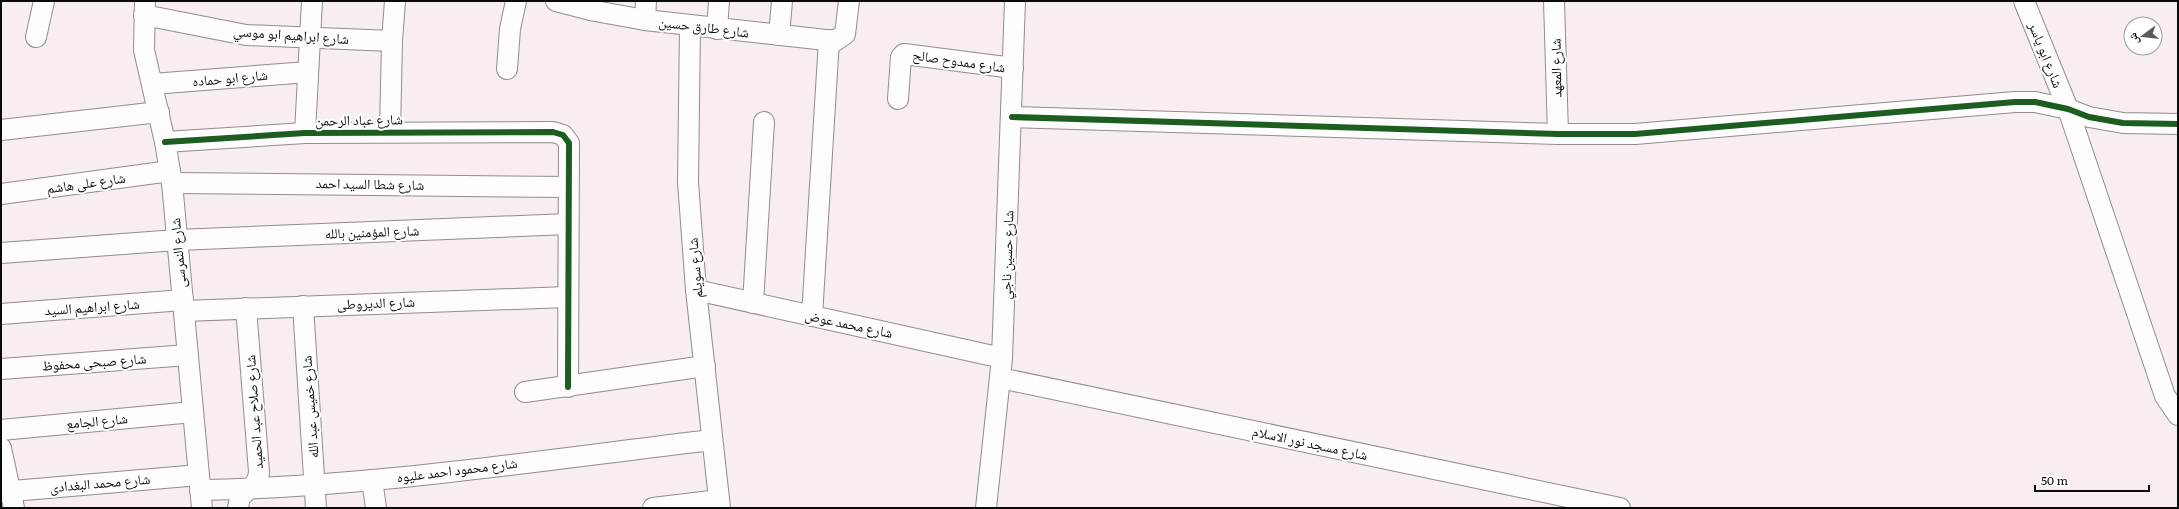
<svg xmlns="http://www.w3.org/2000/svg" width="2179" height="509" font-family="Literata,'Noto Naskh Arabic',serif">
	<rect width="100%" height="100%" fill="#f8edf0"/>
	<g fill="none" stroke-linecap="round" stroke-linejoin="round">
		<defs>
			<g id="minor">
				<polyline points="145,1 144,50 165,142 172,183 202,508"/>
				<polyline points="556,1 595,11 645,20 835,41 845,34 849,1"/>
				<polyline points="1554,1 1558,134"/>
				<polyline points="2024,1 2068,109 2165,396 2178,415"/>
				<polyline points="144,15 246,35 392,41"/>
				<polyline points="645,20 646,1"/>
				<polyline points="690,26 688,182 696,290 720,508"/>
				<polyline points="717,29 719,1"/>
				<polyline points="779,35 782,1"/>
				<polyline points="36,37 44,1"/>
				<polyline points="507,69 510,29 516,1"/>
				<polyline points="152,84 308,72"/>
				<polyline points="898,99 901,57 904,54 1013,68"/>
				<polyline points="1012,117 1558,134 1635,134 2015,102 2035,102 2068,109 2089,117 2123,123 2178,124"/>
				<polyline points="1,130 159,112"/>
				<polyline points="390,131 392,41 395,1"/>
				<polyline points="305,133 312,1"/>
				<polyline points="165,142 305,133 553,132 563,135 569,143 568,387"/>
				<polyline points="172,183 568,187"/>
				<polyline points="1,194 170,171"/>
				<polyline points="1,253 177,240 568,224"/>
				<polyline points="696,290 1002,358"/>
				<polyline points="753,303 764,122"/>
				<polyline points="303,306 316,508"/>
				<polyline points="184,311 567,297"/>
				<polyline points="1,314 183,300"/>
				<polyline points="812,316 829,40"/>
				<polyline points="1,369 188,355"/>
				<polyline points="1000,378 1620,508"/>
				<polyline points="525,392 705,366"/>
				<polyline points="1,430 193,412"/>
				<polyline points="1,448 14,508"/>
				<polyline points="372,480 376,508"/>
				<path d="M200,490c172,-3 342,-30 512,-50"/>
				<polyline points="1,492 199,475"/>
				<path d="M238,508l2,-11c8,-9 18,-11 19,-25l-13,-164"/>
				<polyline points="653,508 719,500"/>
				<polyline points="986,508 1002,358 1015,1"/>
			</g>
		</defs>
		<use href="#minor" stroke="#918c8e" stroke-width="22"/>
		<use href="#minor" stroke="#fefcfd" stroke-width="20"/>
		<defs>
			<g id="cycleway">
				<polyline points="1012,117 1558,134 1635,134 2015,102 2035,102 2068,109 2089,117 2123,123 2178,124"/>
				<polyline points="165,142 305,133 553,132 563,135 569,143 568,387"/>
			</g>
		</defs>
		<use href="#cycleway" stroke="#fff" stroke-width="8"/>
		<use href="#cycleway" stroke="#1b5e20" stroke-width="6"/>
	</g>
	<g text-anchor="middle" stroke-width="4" stroke-linejoin="round" paint-order="stroke">
		<g font-size="14" fill="#0a0a0a" stroke="#fff">
			<text transform="translate(704 27) rotate(7)" y="5">شارع طارق حسين</text>
			<text transform="translate(291 35) rotate(4)" y="5">شارع ابراهيم ابو موسي</text>
			<text transform="translate(2046 55) rotate(68)" y="5">شارع ابو ياسر</text>
			<text transform="translate(959 61) rotate(8)" y="5">شارع ممدوح صالح</text>
			<text transform="translate(1556 68) rotate(-91)" y="5">شارع المعهد</text>
			<text transform="translate(230 78) rotate(-5)" y="5">شارع ابو حماده</text>
			<text transform="translate(359 120) rotate(-1)" y="5">شارع عباد الرحمن</text>
			<text transform="translate(86 183) rotate(-8)" y="5">شارع على هاشم</text>
			<text transform="translate(370 184) rotate(1)" y="5">شارع شطا السيد احمد</text>
			<text transform="translate(372 232) rotate(-2)" y="5">شارع المؤمنين بالله</text>
			<text transform="translate(178 253) rotate(-95)" y="5">شارع النمرسى</text>
			<text transform="translate(1007 255) rotate(-88)" y="5">شارع حسين ناجي</text>
			<text transform="translate(695 268) rotate(-95)" y="5">شارع سويلم</text>
			<text transform="translate(376 303) rotate(-2)" y="5">شارع الديروطى</text>
			<text transform="translate(92 307) rotate(-4)" y="5">شارع ابراهيم السيد</text>
			<text transform="translate(849 324) rotate(12)" y="5">شارع محمد عوض</text>
			<text transform="translate(94 362) rotate(-4)" y="5">شارع صبحى محفوظ</text>
			<text transform="translate(310 407) rotate(-94)" y="5">شارع خميس عبد الله</text>
			<text transform="translate(254 412) rotate(-94)" y="5">شارع صلاح عبد الحميد</text>
			<text transform="translate(97 421) rotate(-5)" y="5">شارع الجامع</text>
			<text transform="translate(1310 443) rotate(12)" y="5">شارع مسجد نور الاسلام</text>
			<text transform="translate(457 470) rotate(-7)" y="5">شارع محمود احمد عليوه</text>
			<text transform="translate(100 483) rotate(-5)" y="5">شارع محمد البغدادى</text>
		</g>
	</g>
	<rect width="2179" height="509" fill="none" stroke="#0a0a0a" stroke-width="4"/>
	<g transform="translate(2143 36) rotate(255)"><circle r="19" fill="#ffffff" stroke="#9d9d9d"/>
	<path d="M0-3L7 15L0 10L-7 15Z" fill="#5d595a"/>
	<text y="-6" font-size="11" font-weight="bold" text-anchor="middle" fill="#0a0a0a">ش</text>
	</g>
	<path d="M2035 485v6h114v-6" fill="none" stroke="#0a0a0a" stroke-width="2"/>
	<text x="2041" y="485" font-size="12" fill="#0a0a0a" stroke="#ffffff" stroke-width="3" paint-order="stroke">50 m</text>
</svg>
